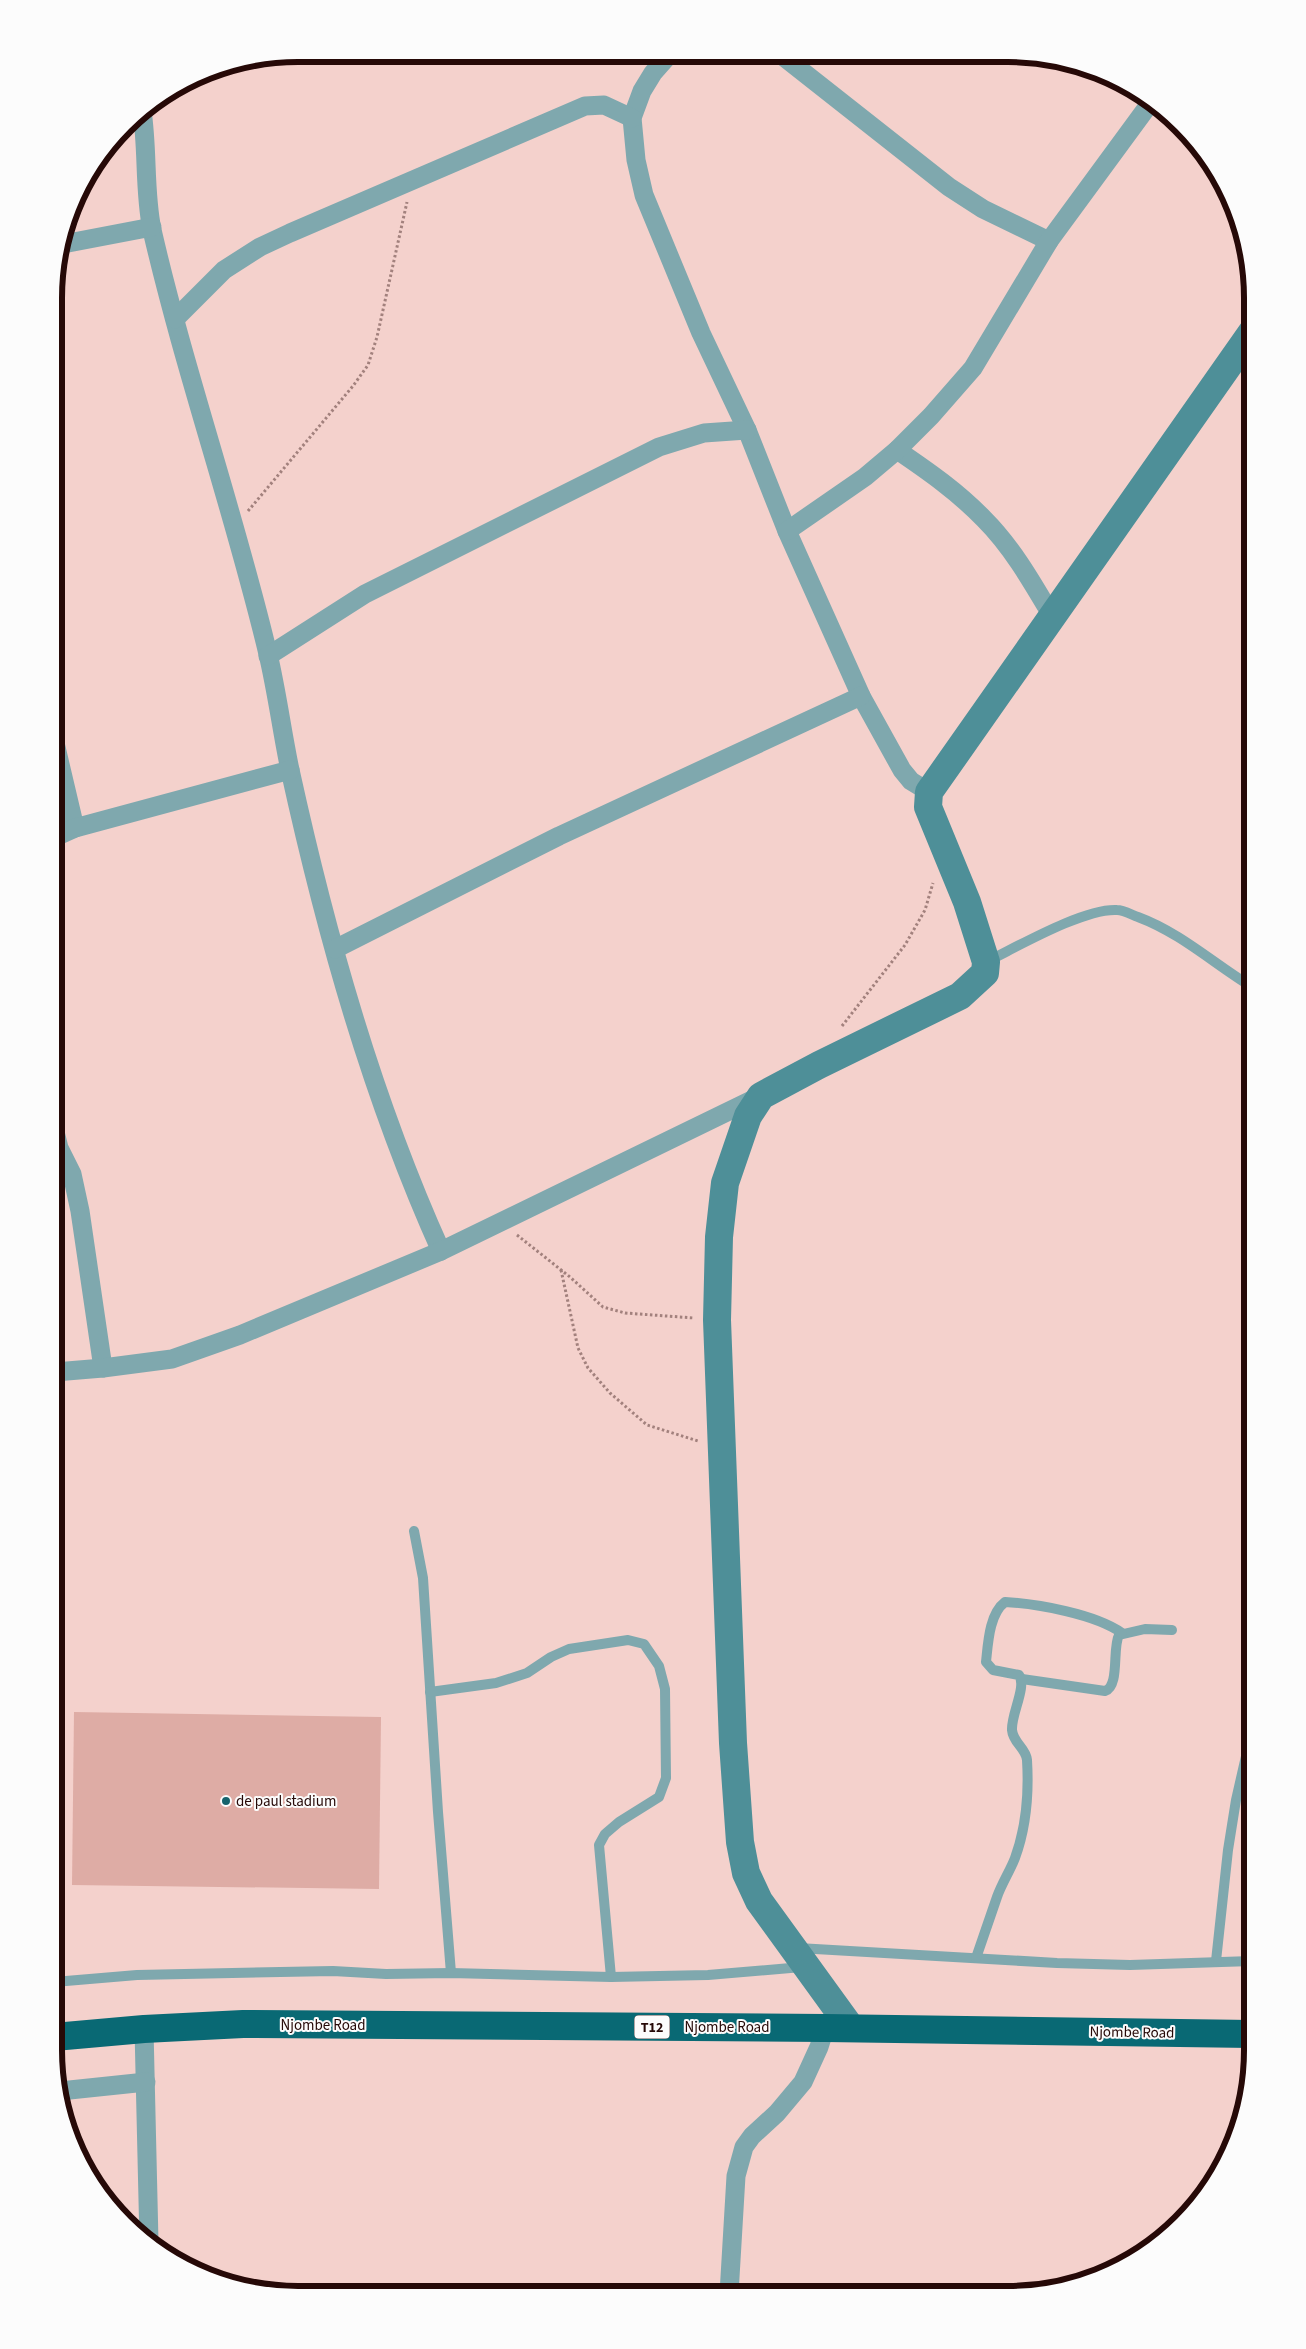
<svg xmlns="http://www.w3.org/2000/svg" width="1306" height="2349" font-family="'Source Sans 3',sans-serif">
	<rect width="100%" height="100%" fill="#f4d1cc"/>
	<polygon fill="#deaca5" points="74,1712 381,1717 379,1889 72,1885"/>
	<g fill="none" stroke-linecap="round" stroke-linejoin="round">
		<g stroke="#a2817d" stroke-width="3" stroke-dasharray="2.5 2.5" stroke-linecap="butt">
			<polyline points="248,511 353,386 368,365 377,337 407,202"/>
			<polyline points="842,1026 905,945 925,910 933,883"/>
			<polyline points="517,1235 570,1277 603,1307 625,1313 694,1318"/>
			<polyline points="561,1270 578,1348 588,1368 610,1393 647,1425 698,1441"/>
		</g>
		<g stroke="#7fa8ae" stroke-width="10">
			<path d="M986,962c31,-15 98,-54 131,-52 7,0 15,5 21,7 43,16 76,47 114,70"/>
			<polyline points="414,1531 423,1578 438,1812 451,1973"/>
			<path d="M1022,1679l83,12c15,-5 7,-43 14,-56l26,-6 27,1"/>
			<polyline points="430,1692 496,1683 527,1673 551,1657 569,1649 628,1640 644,1644 659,1666 665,1689 666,1778 659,1797 619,1822 605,1834 599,1845 611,1977"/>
			<polyline points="798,1948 1057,1963 1130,1965 1252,1961"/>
			<path d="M976,1958c7,-20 14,-41 21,-61 5,-14 13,-26 18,-39 11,-30 14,-65 12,-98 -1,-12 -14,-17 -15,-30 -1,-16 15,-43 7,-55l-26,-5 -7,-8c2,-18 3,-48 19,-60 33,2 90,12 117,31"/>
			<polyline points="1216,1961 1228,1850 1236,1800 1252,1730"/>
			<polyline points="54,1982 137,1975 333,1971 386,1974 451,1973 611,1977 708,1975 802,1967"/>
		</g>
		<g stroke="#7fa8ae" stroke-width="19">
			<polyline points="668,56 653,73 642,91 632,118 636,160 644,195 701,333 747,430 787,531 861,696 902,770 911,781 929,792"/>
			<polyline points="784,57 949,187 983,209 1049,241"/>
			<path d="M142,111c6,40 2,80 10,119 33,143 82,281 116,424 9,38 14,78 22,116 36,164 82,328 151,481"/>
			<polyline points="63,244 152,227"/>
			<polyline points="175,319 224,270 260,247 290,233 585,106 604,105 632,118"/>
			<path d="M897,450c31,21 61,42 87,69 28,28 48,63 68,97"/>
			<polyline points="787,531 865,477 897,450 931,416 973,368 1049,241 1151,102"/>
			<polyline points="268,656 365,594 659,447 704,433 747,430"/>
			<polyline points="55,743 75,828"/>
			<polyline points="55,837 75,828 290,770"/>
			<polyline points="335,949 559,836 861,696"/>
			<polyline points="55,1132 59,1148 72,1174 80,1211 103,1368"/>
			<polyline points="55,1372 103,1368 172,1359 240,1335 441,1251 760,1096"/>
			<polyline points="144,2029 149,2242"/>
			<polyline points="60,2091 146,2082"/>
			<polyline points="729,2294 736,2176 744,2147 752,2136 777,2113 803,2082 819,2047 825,2028"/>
		</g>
		<polyline stroke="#4e8f98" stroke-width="28" points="851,2028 759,1901 746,1873 740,1842 733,1743 717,1320 719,1237 725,1183 748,1116 761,1096 819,1065 960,996 985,973 986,962 967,902 928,807 929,792 1252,332"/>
		<polyline stroke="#096974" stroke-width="28" points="54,2037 144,2029 243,2024 825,2028 1252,2034"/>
	</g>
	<circle fill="#16636d" stroke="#fcfcfc" stroke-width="2" cx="226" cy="1801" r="5"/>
	<g text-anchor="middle" stroke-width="4" stroke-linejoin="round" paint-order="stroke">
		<rect fill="#fcfcfc" stroke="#665250" stroke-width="1" x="634.5" y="2015.5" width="35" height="23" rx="4"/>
		<g font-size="14" font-weight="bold" fill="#260907">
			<text x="652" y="2032">T12</text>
		</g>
		<g font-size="15" fill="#260907" stroke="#fcfcfc" text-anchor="start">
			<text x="236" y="1806">de paul stadium</text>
		</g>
		<g font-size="15" fill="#260907" stroke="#fcfcfc">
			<text x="323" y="2030">Njombe Road</text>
			<text x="727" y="2032">Njombe Road</text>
			<text transform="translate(1132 2032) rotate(1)" y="5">Njombe Road</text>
		</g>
	</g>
	<path d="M0 0H1306V2349H0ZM298 62H1008A236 236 0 0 1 1244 298V2050A236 236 0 0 1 1008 2286H298A236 236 0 0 1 62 2050V298A236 236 0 0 1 298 62Z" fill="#fcfcfc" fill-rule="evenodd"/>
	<path fill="none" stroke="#260907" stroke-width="6" d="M298 62H1008A236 236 0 0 1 1244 298V2050A236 236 0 0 1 1008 2286H298A236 236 0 0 1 62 2050V298A236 236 0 0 1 298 62Z"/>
</svg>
